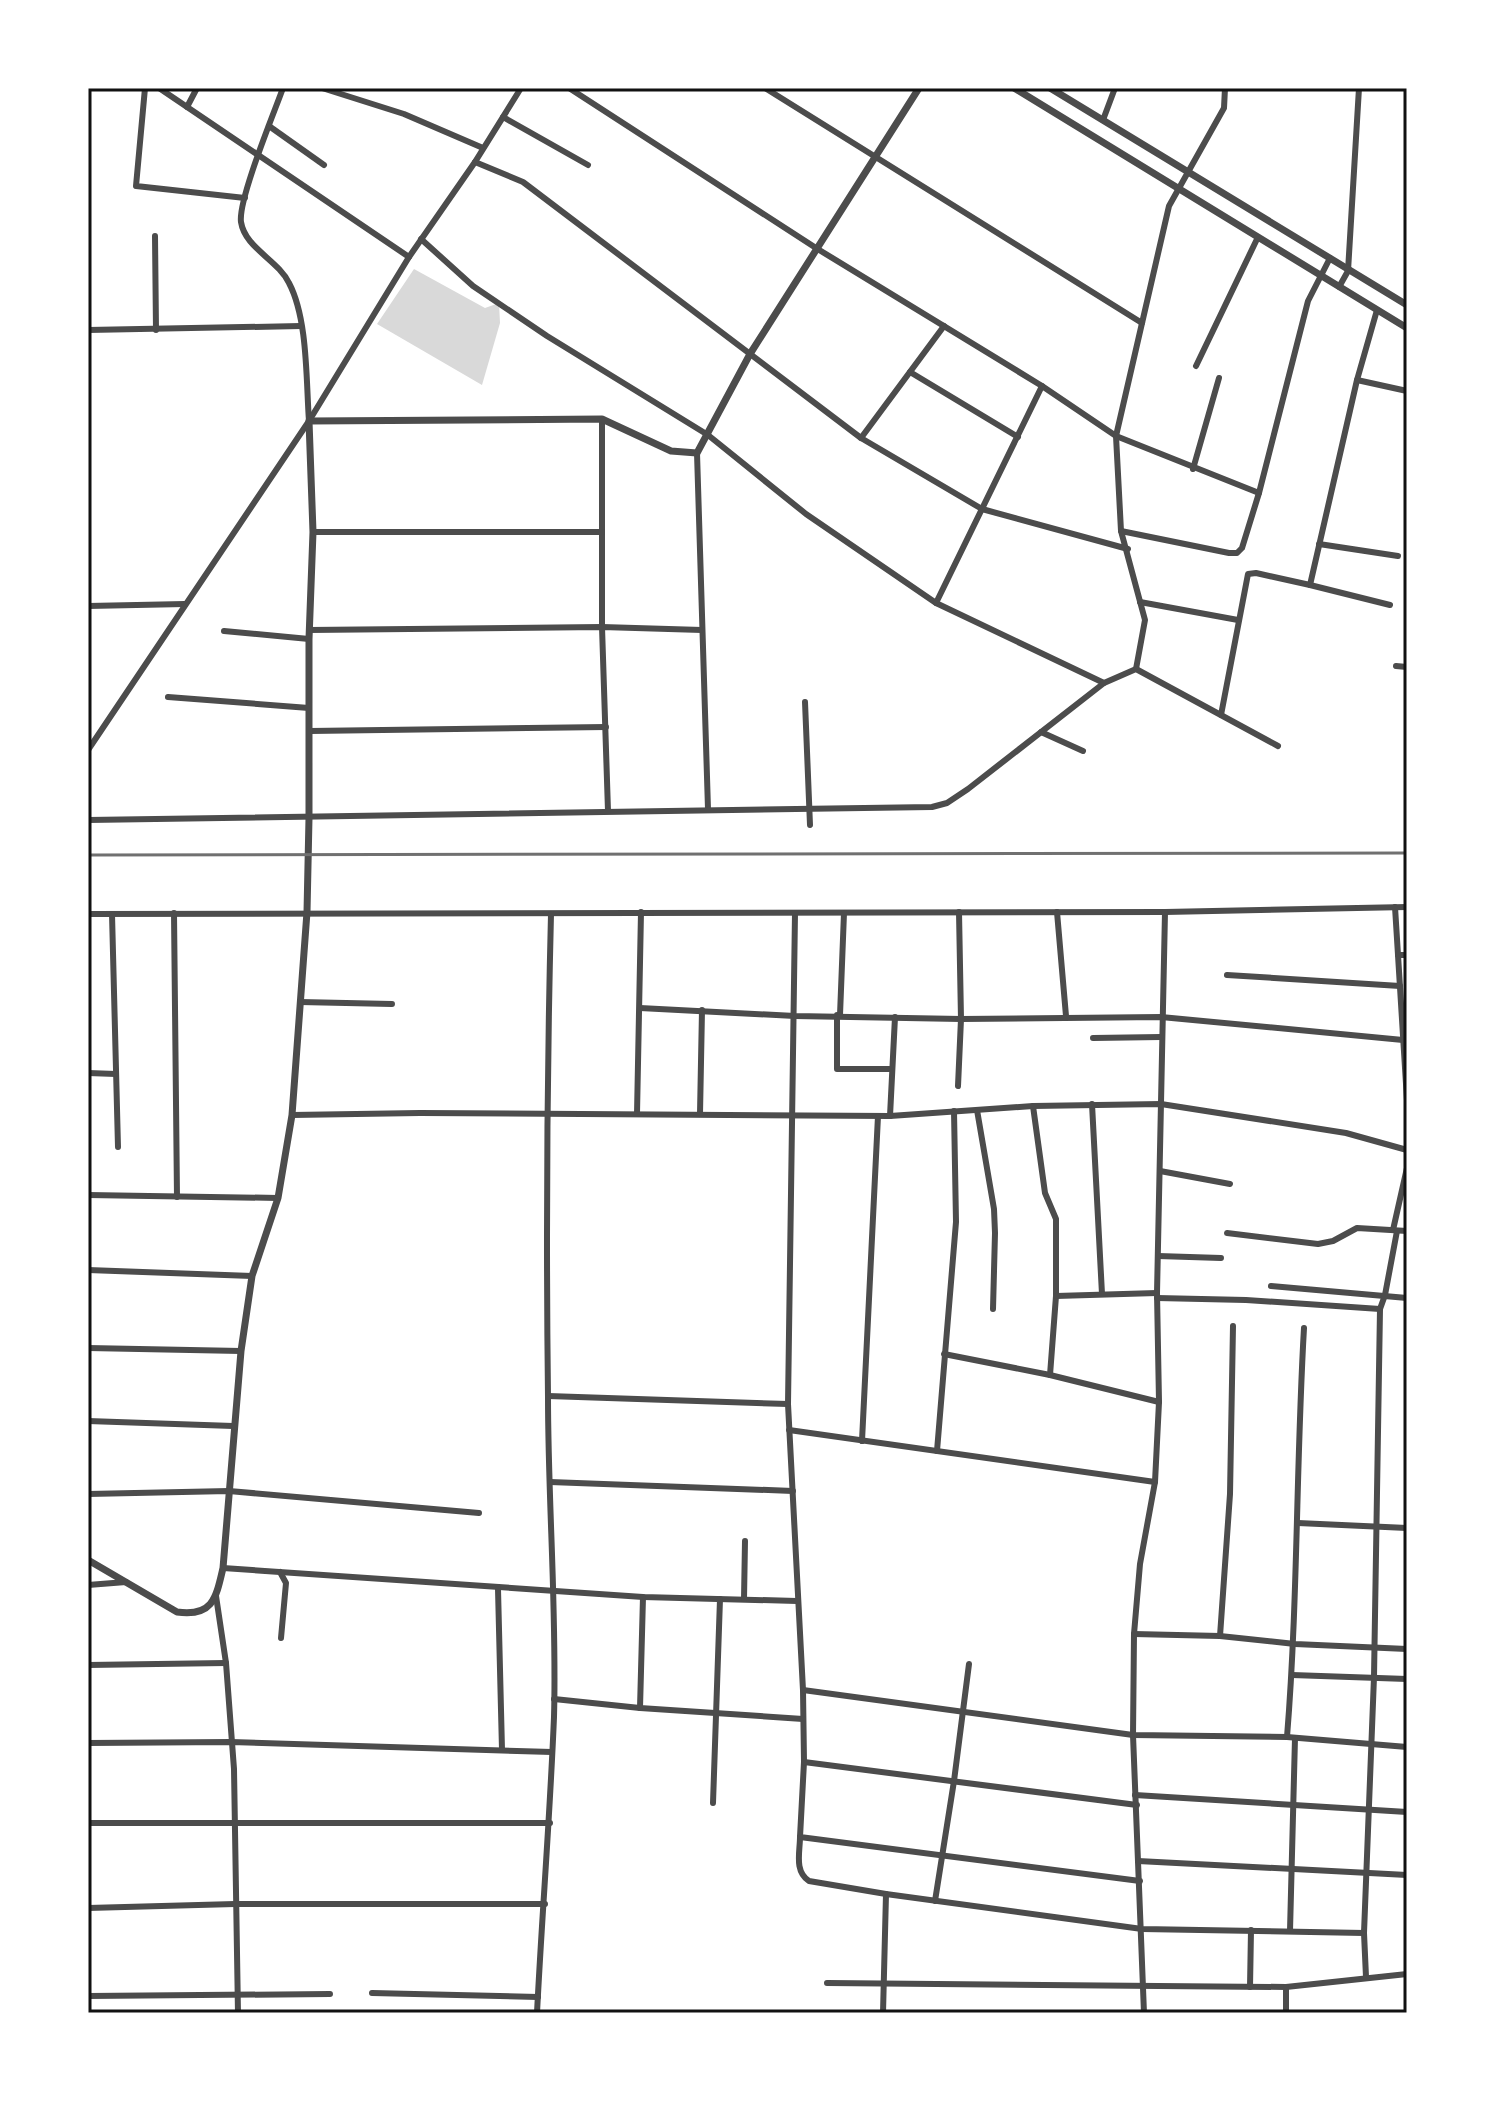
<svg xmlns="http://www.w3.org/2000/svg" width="1495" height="2101" font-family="Literata,serif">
	<rect width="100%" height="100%" fill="#fff"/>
	<polygon fill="#d9d9d9" points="414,269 485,308 499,303 500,323 482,385 377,324"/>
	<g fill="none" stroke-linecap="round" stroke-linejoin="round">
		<g stroke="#4c4c4c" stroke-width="6">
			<polyline points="145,88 136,186 245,198"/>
			<polyline points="159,88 409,257"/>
			<path d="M283,88c-9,25 -45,112 -42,134 4,26 37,38 48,61 19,36 17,98 20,138"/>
			<polyline points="322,88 404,114 483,148"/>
			<polyline points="569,88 816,248 1042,386 1116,436 1259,493"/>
			<polyline points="765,88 1142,323"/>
			<polyline points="187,107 197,88"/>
			<polyline points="503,117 588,165"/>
			<polyline points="1103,120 1115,88"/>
			<polyline points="269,126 324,165"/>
			<polyline points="475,162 523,182 861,438 982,509 1128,549"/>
			<polyline points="155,236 156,330"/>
			<polyline points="421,239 473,286 547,336 708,435 806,514 936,603 1104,683"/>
			<polyline points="1339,287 1348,271 1359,88"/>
			<polyline points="88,330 301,326"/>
			<polyline points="1196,366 1258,237"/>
			<polyline points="910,372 1018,437"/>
			<polyline points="1357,380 1407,391"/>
			<polyline points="602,419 602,627 608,811"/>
			<polyline points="861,438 944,326"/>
			<polyline points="697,453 708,809"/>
			<polyline points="1193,469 1219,378"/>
			<polyline points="1121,531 1229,553 1237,553 1242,548 1259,493 1308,301 1330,258"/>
			<polyline points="313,532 602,532"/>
			<polyline points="1319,544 1398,556"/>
			<polyline points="1310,585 1390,605"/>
			<polyline points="1140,602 1238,620"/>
			<polyline points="936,603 1042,386"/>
			<polyline points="88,606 185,604"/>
			<polyline points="309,630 602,627 702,630"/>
			<polyline points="224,631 309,639"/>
			<polyline points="1396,666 1407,667"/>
			<polyline points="1136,669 1145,620 1121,531 1116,436 1169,206 1224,108 1225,88"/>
			<polyline points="168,697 309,708"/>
			<polyline points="805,702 810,825"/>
			<polyline points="1221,715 1248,574 1256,573 1310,585 1357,380 1377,310"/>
			<polyline points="310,731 606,727"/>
			<polyline points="1041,732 1083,751"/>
			<polyline points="88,750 309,421 409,257 475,162 521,88"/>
			<polyline points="88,820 932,807 947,803 968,789 1104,683 1136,669 1278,746"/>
			<polyline points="1395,907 1398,955"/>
			<polyline points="1057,912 1066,1016"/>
			<polyline points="174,913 177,1197"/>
			<polyline points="795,913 788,1404 803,1690 804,1762 800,1837 1140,1881"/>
			<polyline points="88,914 1165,912 1407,907"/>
			<polyline points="112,914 118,1147"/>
			<polyline points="1407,955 1398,955 1407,1100"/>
			<polyline points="1227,975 1400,986"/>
			<polyline points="300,1002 392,1004"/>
			<polyline points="640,1008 795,1016 961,1019 1161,1017 1403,1040"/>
			<polyline points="837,1015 837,1069 892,1069"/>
			<polyline points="840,1015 844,913"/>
			<polyline points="1093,1038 1161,1037"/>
			<polyline points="88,1073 116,1074"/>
			<polyline points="958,1086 961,1019 959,912"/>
			<polyline points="1092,1104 1102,1294"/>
			<polyline points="1033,1106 1045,1193 1056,1219 1056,1296 1050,1375"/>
			<polyline points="977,1110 994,1209 995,1233 993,1309"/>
			<polyline points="637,1114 641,912"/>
			<polyline points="700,1114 702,1010"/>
			<polyline points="292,1115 420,1113 890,1116 1033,1106 1161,1104 1346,1133 1407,1150"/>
			<polyline points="890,1116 895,1017"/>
			<polyline points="1160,1171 1230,1184"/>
			<polyline points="88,1195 278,1198"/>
			<polyline points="1393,1230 1407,1168"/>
			<polyline points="1227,1233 1318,1244 1333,1241 1357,1228 1407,1231"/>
			<polyline points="1158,1256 1221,1258"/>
			<polyline points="88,1270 252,1276"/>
			<polyline points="1271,1286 1407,1298"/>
			<polyline points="1056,1296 1157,1293"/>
			<polyline points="1157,1298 1246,1300 1380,1309"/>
			<polyline points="88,1348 241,1351"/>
			<polyline points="944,1354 1050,1375 1159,1402"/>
			<polyline points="548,1396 788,1404"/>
			<polyline points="88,1421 233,1426"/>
			<polyline points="789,1430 1155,1482"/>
			<polyline points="862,1441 878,1116"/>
			<polyline points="937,1451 956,1222 954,1111"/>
			<polyline points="550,1482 793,1491"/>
			<polyline points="88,1494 229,1491 479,1513"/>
			<polyline points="1298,1523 1407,1528"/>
			<polyline points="223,1568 643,1597 797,1601"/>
			<polyline points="280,1572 286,1583 281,1638"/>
			<polyline points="88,1585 126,1582"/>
			<polyline points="498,1589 502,1750"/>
			<polyline points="216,1596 226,1663 234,1769 238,2013"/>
			<polyline points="744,1599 745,1541"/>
			<polyline points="1134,1634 1220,1636 1295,1644 1407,1649"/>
			<polyline points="1220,1636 1230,1494 1233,1326"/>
			<polyline points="88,1665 226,1663"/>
			<polyline points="1292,1675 1407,1679"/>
			<polyline points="803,1690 1133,1735 1287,1737 1407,1747"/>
			<polyline points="554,1699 640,1708 803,1719"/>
			<polyline points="640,1708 643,1597"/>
			<path d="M1287,1737c11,-136 9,-272 17,-409"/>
			<polyline points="88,1743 231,1742 552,1752"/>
			<polyline points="804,1762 1137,1805"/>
			<polyline points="1135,1795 1407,1812"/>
			<polyline points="713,1803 720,1599"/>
			<polyline points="88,1823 550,1823"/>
			<path d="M800,1837c0,15 -6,34 9,44l77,13"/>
			<polyline points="1138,1861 1407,1875"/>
			<polyline points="935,1901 954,1781 969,1664"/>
			<polyline points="88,1908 235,1904 545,1904"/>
			<polyline points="1290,1931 1295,1738"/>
			<polyline points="1364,1933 1366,1977"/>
			<polyline points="827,1983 1286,1987 1407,1974"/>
			<polyline points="1250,1987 1251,1930"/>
			<polyline points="1286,1987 1286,2013"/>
			<polyline points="372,1993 538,1997"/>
			<polyline points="88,1996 330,1994"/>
			<path d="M537,2013c5,-99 13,-197 17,-296 3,-107 -6,-213 -6,-320 -2,-161 -1,-322 3,-483"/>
			<polyline points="883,2013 886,1894 1142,1929 1364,1933 1374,1677 1380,1309 1385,1295 1397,1231"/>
			<polyline points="1144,2013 1133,1735 1134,1634 1140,1564 1155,1482 1159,1402 1157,1293 1165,912"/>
		</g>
		<g stroke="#4c4c4c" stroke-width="7">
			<polyline points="1014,88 1407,328"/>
			<polyline points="1050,88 1407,305"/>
			<path d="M88,1560l89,52c36,5 39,-14 46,-44l18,-217 11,-75 26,-78 14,-83 15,-203 2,-94v-179l4,-107 -4,-111 293,-2 69,32 26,2 53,-99 169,-266"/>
		</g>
		<polyline stroke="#707070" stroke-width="3" points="88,855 1407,853"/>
	</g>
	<rect width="1495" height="2101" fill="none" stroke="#ffffff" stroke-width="180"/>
	<rect x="90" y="90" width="1315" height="1921" fill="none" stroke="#111" stroke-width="3"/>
</svg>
